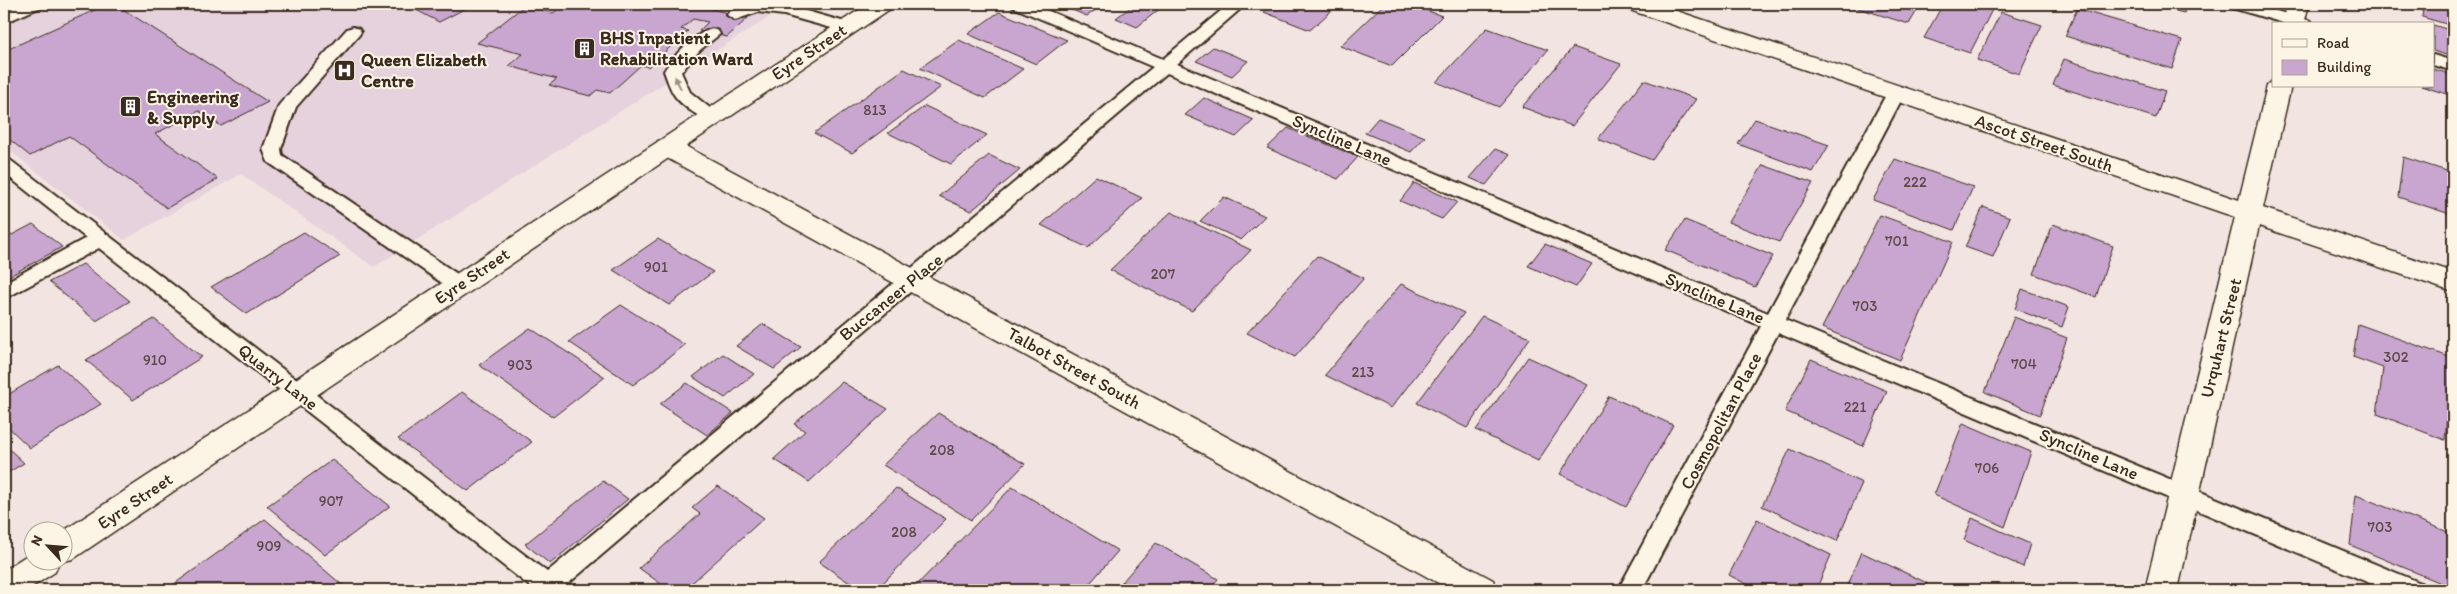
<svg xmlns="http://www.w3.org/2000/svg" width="2457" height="594" font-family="Itim,sans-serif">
	<rect width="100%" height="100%" fill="#f2e5e1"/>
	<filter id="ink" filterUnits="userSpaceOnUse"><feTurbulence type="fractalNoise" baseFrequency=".02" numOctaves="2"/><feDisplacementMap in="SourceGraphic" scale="10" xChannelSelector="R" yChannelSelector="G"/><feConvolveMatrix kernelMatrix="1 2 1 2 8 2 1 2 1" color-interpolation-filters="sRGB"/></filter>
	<g filter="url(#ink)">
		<polygon fill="#e6d2dc" points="4,4 790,4 374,267 241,174 124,240 4,146"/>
		<g fill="#c9a6d0" stroke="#3b2a1e">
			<polygon points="108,4 115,4 268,102 221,126 199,111 155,134 218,179 167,208 69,136 30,156 4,135 4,51"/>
			<polygon points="405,4 474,4 439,22"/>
			<polygon points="565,4 718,4 712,9 748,18 727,37 699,31 708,22 693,19 681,29 688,31 648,67 641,65 610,93 597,90 590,96 549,85 557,79 509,66 523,54 477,43 524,6 553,13"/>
			<polygon points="1057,4 1104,4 1087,16"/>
			<polygon points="1135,4 1153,4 1162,7 1137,27 1116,18"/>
			<polygon points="1274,4 1339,4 1310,30 1264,12"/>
			<polygon points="1384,4 1409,4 1442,16 1392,66 1340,46"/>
			<polygon points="1845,4 1921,4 1909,24"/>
			<polygon points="1943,4 1980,4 1993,8 1970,53 1924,38"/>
			<polygon points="2150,4 2187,4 2184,13"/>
			<polygon points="2424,4 2453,5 2453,26 2422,17"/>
			<polygon points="2077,9 2182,40 2172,69 2065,36"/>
			<polygon points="999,12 1067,40 1036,64 968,34"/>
			<polygon points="2001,12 2042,25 2019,74 1977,60"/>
			<polygon points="2433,25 2453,31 2453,57 2433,51"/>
			<polygon points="1487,28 1548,50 1499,107 1436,82"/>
			<polygon points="959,40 1023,69 985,98 920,68"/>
			<polygon points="1213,47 1248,61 1232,76 1196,61"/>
			<polygon points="1573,47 1621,64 1572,126 1522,107"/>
			<polygon points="2064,59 2165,91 2156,118 2053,85"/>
			<polygon points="904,69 941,87 852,153 814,133"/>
			<polygon points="2433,69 2453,75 2453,96 2421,86 2433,86"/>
			<polygon points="1644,80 1696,99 1652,160 1598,139"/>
			<polygon points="1204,98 1254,120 1236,137 1185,115"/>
			<polygon points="925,106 987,135 951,164 888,133"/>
			<polygon points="1378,118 1425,137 1411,152 1365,133"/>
			<polygon points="1755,119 1829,145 1813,172 1738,144"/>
			<polygon points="1288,128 1358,157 1338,179 1267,148"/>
			<polygon points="1495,149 1510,155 1486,185 1470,178"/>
			<polygon points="989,155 1020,170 971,211 939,196"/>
			<polygon points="2403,157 2453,173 2453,215 2398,197"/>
			<polygon points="1895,159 1973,187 1954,230 1873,200"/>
			<polygon points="1763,165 1813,183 1779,242 1728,222"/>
			<polygon points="1096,176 1142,198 1088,248 1041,225"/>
			<polygon points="1414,183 1457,202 1442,219 1400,201"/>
			<polygon points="1224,197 1265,216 1241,240 1200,221"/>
			<polygon points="1983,207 2010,217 1993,257 1965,247"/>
			<polygon points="1171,212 1251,250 1192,311 1110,270"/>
			<polygon points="1880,215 1953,242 1900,360 1822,328"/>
			<polygon points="1685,220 1773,256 1755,287 1665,250"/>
			<polygon points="33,224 62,247 4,279 4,239"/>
			<polygon points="2053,224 2113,246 2096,297 2034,274"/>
			<polygon points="304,232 340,256 247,314 211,287"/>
			<polygon points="658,239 713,272 669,305 613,270"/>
			<polygon points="1545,244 1592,264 1576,287 1528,266"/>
			<polygon points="1317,256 1364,278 1295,357 1247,333"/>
			<polygon points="83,264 130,301 96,321 49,282"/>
			<polygon points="1401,284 1464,313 1391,408 1325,375"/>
			<polygon points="2022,289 2069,307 2062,327 2015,309"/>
			<polygon points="621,305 685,345 633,385 569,342"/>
			<polygon points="1482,316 1530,338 1467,428 1417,403"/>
			<polygon points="2014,317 2067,338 2040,415 1985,392"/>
			<polygon points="154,319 202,357 133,400 86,360"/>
			<polygon points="763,324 801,347 774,369 736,346"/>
			<polygon points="2358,324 2452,358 2445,440 2377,414 2383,368 2353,357"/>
			<polygon points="530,328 605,377 553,417 479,365"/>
			<polygon points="723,354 754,374 725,398 693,377"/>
			<polygon points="1528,357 1588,385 1538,461 1476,430"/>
			<polygon points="1811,359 1887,391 1863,446 1785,411"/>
			<polygon points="58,365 101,404 30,448 4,423 4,397"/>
			<polygon points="842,382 888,409 809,482 774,459 805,431 794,424"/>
			<polygon points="687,383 733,413 707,435 660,404"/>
			<polygon points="462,392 532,442 468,491 398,439"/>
			<polygon points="1609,396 1673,425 1626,507 1560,474"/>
			<polygon points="938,413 1025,464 971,520 883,465"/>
			<polygon points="1963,423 2031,452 2005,527 1934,495"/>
			<polygon points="4,444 24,463 4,475"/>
			<polygon points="1790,449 1862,483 1837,541 1762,506"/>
			<polygon points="332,460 390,506 325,555 267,506"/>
			<polygon points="603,481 628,499 550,564 525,544"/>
			<polygon points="718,486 764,518 684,590 669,590 639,568 700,514 692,508"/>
			<polygon points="1012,487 1118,551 1084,590 912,590"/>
			<polygon points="896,488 946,519 876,590 860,590 819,562"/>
			<polygon points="2356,495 2453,534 2453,588 2350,545"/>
			<polygon points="1972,518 2030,544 2023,567 1964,540"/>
			<polygon points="265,519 348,590 174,590 170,587"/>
			<polygon points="1757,519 1831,555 1816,590 1758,590 1729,575"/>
			<polygon points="1156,543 1218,579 1209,590 1115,590"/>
			<polygon points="1861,552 1927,583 1925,590 1845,590"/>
		</g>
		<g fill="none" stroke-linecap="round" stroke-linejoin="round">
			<defs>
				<g id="lane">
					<polygon points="22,4 43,4 41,7 4,23 4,12"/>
					<polygon points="750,4 785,5 852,24 854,27 852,30 846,32 784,15 758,12 735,20 727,15 729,12"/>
					<polygon points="1011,4 1032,4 1163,59 1229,4 1246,4 1177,64 1768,313 1887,93 1890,89 1902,89 1905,93 1785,320 2421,583 2424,590 2386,590 1778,333 1642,590 1618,590 1761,326 1167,73 563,588 564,590 531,590 532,588 99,248 4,299 4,283 86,238 4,173 4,158 10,160 547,572 1153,67 1013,7"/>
					<polygon points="2227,4 2252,4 2311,21 2313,24 2287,24 2229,7"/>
					<polygon points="353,27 359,29 361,32 359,35 296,107 281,149 282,155 466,280 469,285 466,290 459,292 452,290 268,162 263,149 279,105 347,29"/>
					<path d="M712,29l6,2 2,3 -20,16 -19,22 9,20 31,25 -3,4c-11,3 -36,-15 -43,-25 -5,-7 -8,-17 -11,-25 10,-15 29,-37 48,-42z"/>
					<polygon points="2433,55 2453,61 2453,71 2433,65"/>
				</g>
				<g id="street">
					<polygon points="1624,4 1656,4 2239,200 2267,86 2273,80 2273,86 2291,86 2263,208 2453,272 2453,292 2259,226 2178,590 2145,590 2235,217 1627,9"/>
					<polygon points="2287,4 2309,4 2304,24 2282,24"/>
					<polygon points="667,139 676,141 1493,580 1497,590 1451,590 658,153 655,147 658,141"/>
				</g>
				<polygon id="secondary" points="868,4 893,4 890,9 73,559 59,562 55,572 27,590 4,590 4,570 32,552 32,562 62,562 62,532"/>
			</defs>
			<use href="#lane" stroke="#3b2a1e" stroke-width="4"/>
			<use href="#street" stroke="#3b2a1e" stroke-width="3"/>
			<use href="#secondary" stroke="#3b2a1e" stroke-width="3"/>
			<use href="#lane" fill="#fcf5e5" fill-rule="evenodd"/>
			<use href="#street" fill="#fcf5e5" fill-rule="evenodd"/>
			<use href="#secondary" fill="#fcf5e5" fill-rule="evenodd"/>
		</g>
		<defs><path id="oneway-solid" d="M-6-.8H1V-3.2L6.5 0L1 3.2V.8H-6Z" transform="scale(1.25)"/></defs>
		<use fill="#9c9082" href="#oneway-solid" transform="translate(678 83) rotate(-115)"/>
	</g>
	<defs>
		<symbol id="building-square" viewBox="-11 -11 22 22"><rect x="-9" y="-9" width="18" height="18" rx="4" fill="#3b2a1e" stroke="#fcf5e5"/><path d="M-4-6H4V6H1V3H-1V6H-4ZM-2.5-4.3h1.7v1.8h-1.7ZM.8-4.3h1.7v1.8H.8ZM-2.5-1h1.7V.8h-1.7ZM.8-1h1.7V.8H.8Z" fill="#fff"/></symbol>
		<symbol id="hospital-square" viewBox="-11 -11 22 22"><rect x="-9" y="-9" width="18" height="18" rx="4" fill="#3b2a1e" stroke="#fcf5e5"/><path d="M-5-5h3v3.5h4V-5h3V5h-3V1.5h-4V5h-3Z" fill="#fff"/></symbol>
	</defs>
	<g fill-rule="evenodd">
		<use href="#building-square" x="572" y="36" width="25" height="25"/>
		<use href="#hospital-square" x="332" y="58" width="25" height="25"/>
		<use href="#building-square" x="118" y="94" width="25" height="25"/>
	</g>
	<g text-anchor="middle" stroke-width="4" stroke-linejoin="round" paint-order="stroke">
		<g font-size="15" fill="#5e494a">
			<text x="875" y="115">813</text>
			<text x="1915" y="187">222</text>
			<text x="1897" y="246">701</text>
			<text x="656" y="272">901</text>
			<text x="1163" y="279">207</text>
			<text x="1865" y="311">703</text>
			<text x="2396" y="362">302</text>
			<text x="155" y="365">910</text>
			<text x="2024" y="369">704</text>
			<text x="520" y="370">903</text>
			<text x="1363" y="377">213</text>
			<text x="1855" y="412">221</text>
			<text x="942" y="455">208</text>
			<text x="1987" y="473">706</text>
			<text x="331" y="506">907</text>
			<text x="2380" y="532">703</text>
			<text x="904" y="537">208</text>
			<text x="269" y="551">909</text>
		</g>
		<g font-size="18" font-weight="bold" fill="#3b2a1e" stroke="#fcf5e5" text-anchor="start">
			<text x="600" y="44">BHS Inpatient<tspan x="600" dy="21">Rehabilitation Ward</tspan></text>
			<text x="361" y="66">Queen Elizabeth<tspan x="361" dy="21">Centre</tspan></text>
			<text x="147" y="103">Engineering<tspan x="147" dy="21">&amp; Supply</tspan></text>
		</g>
		<g font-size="18" fill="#3b2a1e" stroke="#fcf5e5">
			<text transform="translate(809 52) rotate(-34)" y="6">Eyre Street</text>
			<text transform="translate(1342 140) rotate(23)" y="6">Syncline Lane</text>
			<text transform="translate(2044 143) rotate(19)" y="6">Ascot Street South</text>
			<text transform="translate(472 276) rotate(-34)" y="6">Eyre Street</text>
			<text transform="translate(891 297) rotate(-39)" y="6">Buccaneer Place</text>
			<text transform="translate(1715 298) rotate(23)" y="6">Syncline Lane</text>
			<text transform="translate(2221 338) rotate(-76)" y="6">Urquhart Street</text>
			<text transform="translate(1074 368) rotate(29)" y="6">Talbot Street South</text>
			<text transform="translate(278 377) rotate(38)" y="6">Quarry Lane</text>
			<text transform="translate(1721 421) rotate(-62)" y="6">Cosmopolitan Place</text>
			<text transform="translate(2089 454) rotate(23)" y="6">Syncline Lane</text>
			<text transform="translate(135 501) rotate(-34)" y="6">Eyre Street</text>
		</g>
	</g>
	<rect width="2457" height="594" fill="none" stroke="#fcf5e5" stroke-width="20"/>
	<rect x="10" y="10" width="2437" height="574" fill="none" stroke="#3b2a1e" stroke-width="2" filter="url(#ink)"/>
	<rect x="2272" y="22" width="162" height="65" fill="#fcf5e5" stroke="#afa495"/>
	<rect x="2282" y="39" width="25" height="8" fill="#fcf5e5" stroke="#afa495"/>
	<text x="2317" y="48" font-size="15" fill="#3b2a1e">Road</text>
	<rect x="2282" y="60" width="25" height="15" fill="#c9a6d0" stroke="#afa495"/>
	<text x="2317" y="72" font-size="15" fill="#3b2a1e">Building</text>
	<g transform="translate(48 546) rotate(296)"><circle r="24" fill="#fcf5e5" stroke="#afa495"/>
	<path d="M0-4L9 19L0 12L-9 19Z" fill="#3b2a1e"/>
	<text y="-8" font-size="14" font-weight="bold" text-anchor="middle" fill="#3b2a1e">N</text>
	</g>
</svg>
